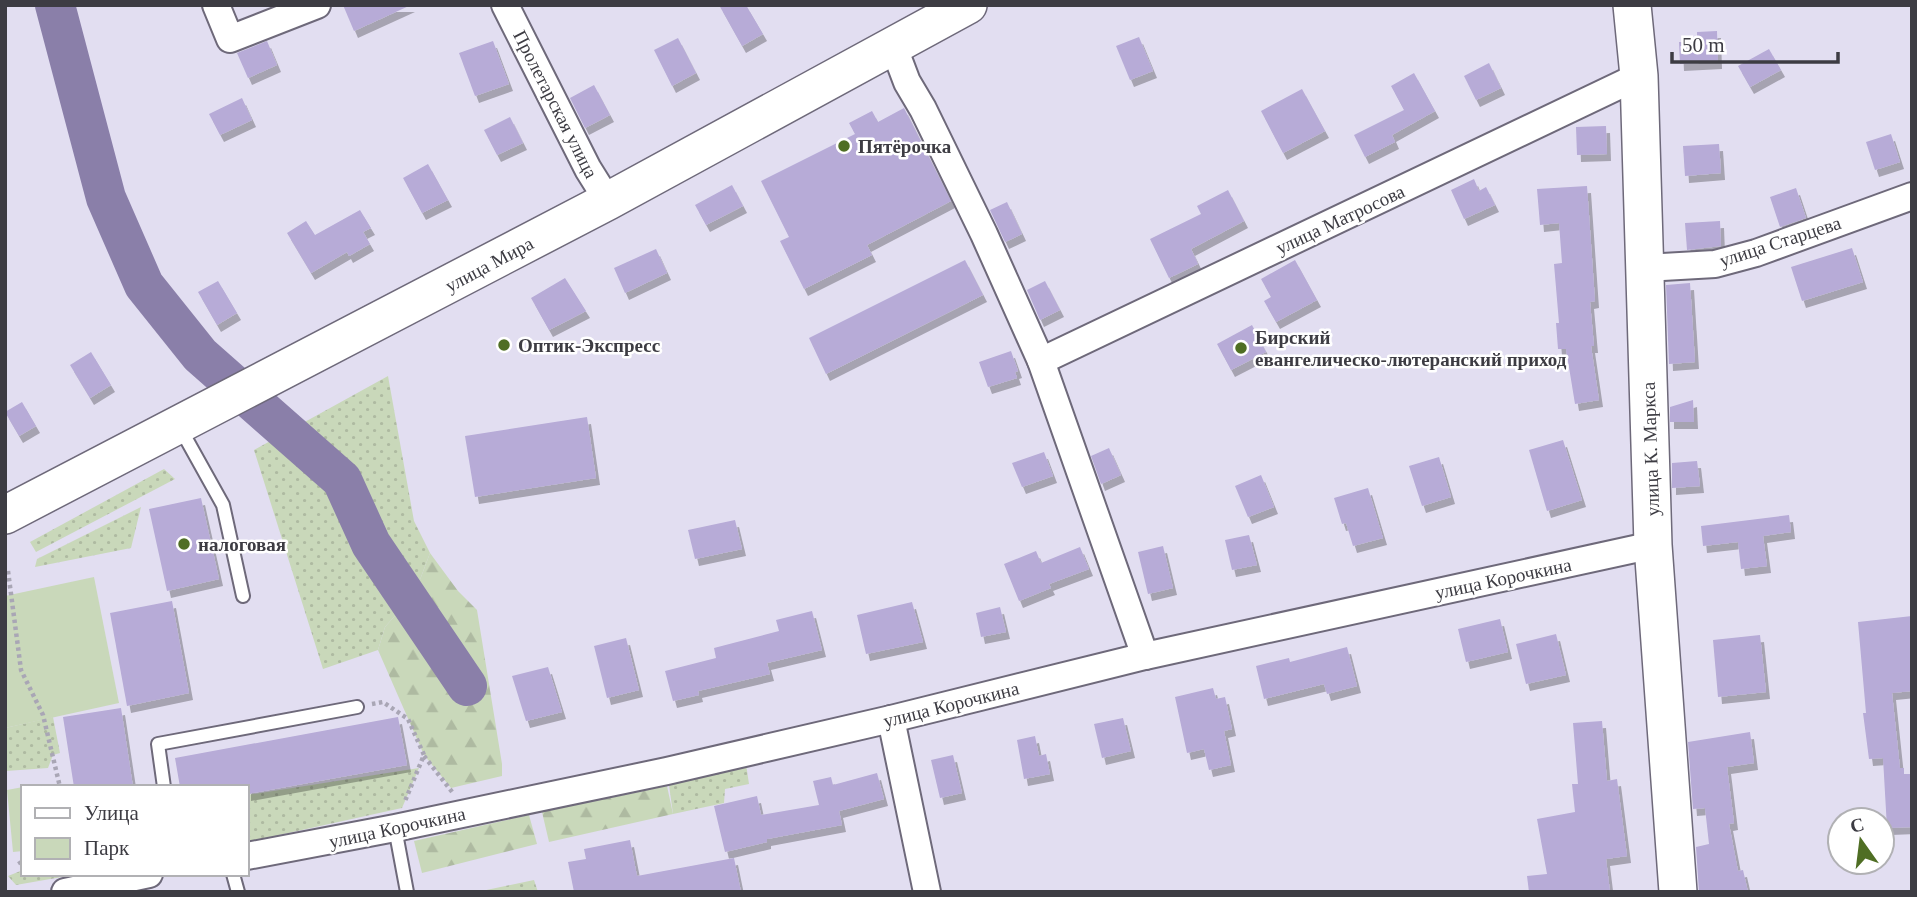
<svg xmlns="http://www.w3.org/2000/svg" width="1917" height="897" font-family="Georgia,serif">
	<defs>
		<pattern id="grass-dots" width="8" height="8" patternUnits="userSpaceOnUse" patternTransform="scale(1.75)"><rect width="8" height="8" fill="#c9d8ba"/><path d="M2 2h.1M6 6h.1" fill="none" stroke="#aebaa1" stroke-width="1.8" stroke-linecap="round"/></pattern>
		<pattern id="forest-firs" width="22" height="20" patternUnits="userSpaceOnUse" patternTransform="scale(1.75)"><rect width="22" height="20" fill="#c9d8ba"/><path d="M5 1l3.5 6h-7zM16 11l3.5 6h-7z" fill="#aebaa1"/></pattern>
		<filter id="shadow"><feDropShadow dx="4" dy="7" stdDeviation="0" flood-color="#0004"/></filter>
	</defs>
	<rect width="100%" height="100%" fill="#e2def1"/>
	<g fill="url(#grass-dots)">
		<polygon points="388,376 414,521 430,553 415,593 385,627 378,650 323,669 254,450"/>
		<polygon points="164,469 175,479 36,552 30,542"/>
		<polygon points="141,507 131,548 35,567 37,559"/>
		<polygon points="53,717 60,753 53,755 48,768 6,771 5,728"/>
		<polygon points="746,764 749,784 725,789 724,803 673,814 669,785"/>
		<polygon points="419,768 402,808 247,842 247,795"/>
		<polygon points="23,870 23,874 79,874 16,885 8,876"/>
		<polygon points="534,880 538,892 477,892"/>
	</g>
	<g fill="url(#forest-firs)">
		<polygon points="430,553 458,591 477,610 502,764 502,776 451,788 424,755 378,650 385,627 415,593"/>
		<polygon points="667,786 673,814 549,842 542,812"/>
		<polygon points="529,815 537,844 422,873 414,841"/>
	</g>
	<g fill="#c9d8ba">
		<polygon points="94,577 119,703 5,728 5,596"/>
		<polygon points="23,787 23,851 13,852 7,790"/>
	</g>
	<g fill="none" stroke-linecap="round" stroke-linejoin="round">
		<polyline stroke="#8a7fa9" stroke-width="40" points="55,5 106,198 144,285 200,355 342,480 371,544 467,686"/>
	</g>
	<g fill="#b7abd7" filter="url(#shadow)">
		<polygon points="343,5 411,5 354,31"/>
		<polygon points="719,5 746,5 763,34 742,46"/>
		<polygon points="1717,31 1718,62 1680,64 1679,42 1697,42 1697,32"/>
		<polygon points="1139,37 1153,71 1130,80 1116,46"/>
		<polygon points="678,38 696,73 672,86 654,50"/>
		<polygon points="267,41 277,65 248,78 237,53"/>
		<polygon points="493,41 509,84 475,96 459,53"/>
		<polygon points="1769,49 1781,70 1750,87 1738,66"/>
		<polygon points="1489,63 1501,88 1476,100 1464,76"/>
		<polygon points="1414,73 1435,111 1392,135 1395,142 1365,157 1354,135 1404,110 1391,86"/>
		<polygon points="594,85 610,115 585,128 570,98"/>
		<polygon points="1302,89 1325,131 1283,153 1261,111"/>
		<polygon points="242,98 252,120 220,135 209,114"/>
		<polygon points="904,108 951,201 867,245 872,255 804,289 780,241 789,237 761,181 855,134 849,123 872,111 878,122"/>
		<polygon points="510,117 523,143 497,155 484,130"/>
		<polygon points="1606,126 1607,154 1577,155 1576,127"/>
		<polygon points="1891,134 1900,162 1875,170 1866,142"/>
		<polygon points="1719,144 1721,173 1685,176 1683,146"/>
		<polygon points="428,164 448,200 422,213 403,178"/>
		<polygon points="1474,179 1479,191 1486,187 1495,205 1464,219 1451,190"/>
		<polygon points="732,185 743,206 706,225 695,205"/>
		<polygon points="1587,186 1595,301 1590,302 1594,346 1591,346 1599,400 1575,404 1566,349 1558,349 1556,323 1559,323 1554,264 1562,263 1559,223 1540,225 1537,189"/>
		<polygon points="1796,188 1806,218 1780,227 1770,197"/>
		<polygon points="1228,190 1244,221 1191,249 1198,264 1169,278 1150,239 1201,214 1197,206"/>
		<polygon points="1007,202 1022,234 1005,242 990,210"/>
		<polygon points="360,210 371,228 363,232 370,244 349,256 347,252 311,273 287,233 306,221 315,235"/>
		<polygon points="1720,221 1721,246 1687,250 1685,223"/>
		<polygon points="1852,248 1863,282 1802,301 1791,267"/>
		<polygon points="656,249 667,273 625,293 614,268"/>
		<polygon points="965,260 983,295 826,374 809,338"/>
		<polygon points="1295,260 1317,300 1276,322 1264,301 1271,297 1261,279"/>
		<polygon points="565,278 586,311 549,330 531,298"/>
		<polygon points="218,281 237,313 217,325 198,292"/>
		<polygon points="1045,281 1060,310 1040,320 1027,290"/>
		<polygon points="1690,283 1695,362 1669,364 1666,285"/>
		<polygon points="1252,325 1266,352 1231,370 1217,344"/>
		<polygon points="1011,351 1018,371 1015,372 1017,378 988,387 979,362"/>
		<polygon points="91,352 111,385 90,398 70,365"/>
		<polygon points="1693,400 1694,422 1670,422 1670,407"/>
		<polygon points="22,402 36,426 19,436 5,412"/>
		<polygon points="587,417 596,478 475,497 465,436"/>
		<polygon points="1563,440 1582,500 1547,511 1529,450"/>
		<polygon points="1109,448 1121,475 1101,484 1091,456"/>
		<polygon points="1044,452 1053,476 1022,487 1012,463"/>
		<polygon points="1439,457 1451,497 1422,506 1409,466"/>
		<polygon points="1697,461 1700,486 1672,488 1672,463"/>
		<polygon points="1261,475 1274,507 1248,517 1235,486"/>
		<polygon points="1368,488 1383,538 1353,546 1346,523 1342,524 1334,498"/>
		<polygon points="201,498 219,579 167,591 149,509"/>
		<polygon points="1789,515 1791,532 1763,536 1767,566 1741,569 1738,542 1703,546 1701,526"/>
		<polygon points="735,520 742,549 695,559 688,530"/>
		<polygon points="1249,535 1257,565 1232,570 1225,540"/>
		<polygon points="1163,546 1173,588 1148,594 1138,552"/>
		<polygon points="1080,547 1089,569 1049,584 1051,588 1019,601 1004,564 1036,551 1041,563"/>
		<polygon points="172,601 189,693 127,706 110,613"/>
		<polygon points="912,602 923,642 866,654 857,615"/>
		<polygon points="1000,607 1006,632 981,637 976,613"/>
		<polygon points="812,611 822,650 767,663 770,674 698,691 699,695 673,701 665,671 716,658 714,648 779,631 776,620"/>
		<polygon points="1912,616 1912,691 1892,693 1900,768 1904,768 1904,774 1912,774 1912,827 1887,828 1883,758 1869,759 1863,713 1866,713 1858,622"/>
		<polygon points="1500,619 1508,652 1466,662 1458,629"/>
		<polygon points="1556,634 1566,675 1526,684 1516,644"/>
		<polygon points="1760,635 1766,692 1718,697 1713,640"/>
		<polygon points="626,638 639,690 607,698 594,646"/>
		<polygon points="1347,647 1357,686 1327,694 1324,684 1264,699 1256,666 1289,658 1290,662"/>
		<polygon points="548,667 562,712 526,721 512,676"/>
		<polygon points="1213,688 1216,699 1225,697 1232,729 1224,731 1231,765 1209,770 1204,749 1187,753 1175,697"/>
		<polygon points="121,708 133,787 74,787 63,717"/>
		<polygon points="398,717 407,765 247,794 247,787 180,787 175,758"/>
		<polygon points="1123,718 1131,751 1102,758 1094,724"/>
		<polygon points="1602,721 1607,781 1617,779 1627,856 1606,859 1610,892 1529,892 1527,876 1547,874 1537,819 1575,812 1572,784 1578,784 1573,723"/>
		<polygon points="1750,732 1754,763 1727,767 1734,823 1729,824 1738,871 1743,870 1748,892 1699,892 1696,847 1709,844 1705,808 1693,809 1688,742"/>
		<polygon points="1035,736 1039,756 1046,754 1050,774 1024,779 1017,740"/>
		<polygon points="953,755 962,793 940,798 931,760"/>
		<polygon points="877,773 884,799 839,811 842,825 767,839 767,842 725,852 714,806 757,796 761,815 819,805 813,781 831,777 833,785"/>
		<polygon points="630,840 637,876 734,858 741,892 574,892 568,862 586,859 584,849"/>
	</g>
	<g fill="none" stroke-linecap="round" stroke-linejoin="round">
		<defs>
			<g id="lane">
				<polyline points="179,426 223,505 243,596"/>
				<polyline points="164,787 158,744 357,707"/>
				<polyline points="395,828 407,892"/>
				<polyline points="233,874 238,892"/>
			</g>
			<g id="street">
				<polyline points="216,5 230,39 317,5"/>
				<polyline points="505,5 588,169 608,201"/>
				<polyline points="893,45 907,82 923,109 984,234 1041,361 1145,656"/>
				<polyline points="1645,268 1715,264 1756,253 1912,196"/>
				<polyline points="1041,361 1639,76"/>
				<polyline points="891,719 927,892"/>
				<polyline points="247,856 395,828 667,771 891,719 1145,656 1653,545"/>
				<polyline points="65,892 149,874"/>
			</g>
			<g id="secondary">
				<polyline points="1632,5 1639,76 1653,545 1678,892"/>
				<polyline points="5,515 608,201 968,5"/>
			</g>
		</defs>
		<use href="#lane" stroke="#6e697a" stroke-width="16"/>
		<use href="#street" stroke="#6e697a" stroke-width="30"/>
		<use href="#secondary" stroke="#6e697a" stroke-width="40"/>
		<g stroke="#a9a6b5" stroke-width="4.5" stroke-dasharray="3.5 3.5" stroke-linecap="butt">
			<polyline points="8,571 21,670 43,715 60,787"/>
			<polyline points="372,704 383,702 408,719 424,755 405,801"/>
			<polyline points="424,756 453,793"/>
			<polyline points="19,861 23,867"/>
		</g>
		<use href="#lane" stroke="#fff" stroke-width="12"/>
		<use href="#street" stroke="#fff" stroke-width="26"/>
		<use href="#secondary" stroke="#fff" stroke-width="37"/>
	</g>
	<g fill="#4f6e24" stroke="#fff" stroke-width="2.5">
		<circle cx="844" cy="146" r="7"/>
		<circle cx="504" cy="345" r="7"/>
		<circle cx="1241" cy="348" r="7"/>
		<circle cx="184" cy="544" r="7"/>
	</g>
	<g text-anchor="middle" stroke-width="5" stroke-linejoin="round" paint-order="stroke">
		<g font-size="19" fill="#3d3c43" stroke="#fff">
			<text transform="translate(556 104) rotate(63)" y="7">Пролетарская улица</text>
			<text transform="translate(1340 219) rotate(-25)" y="7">улица Матросова</text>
			<text transform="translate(1780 241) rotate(-18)" y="7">улица Старцева</text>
			<text transform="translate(489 264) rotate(-28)" y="7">улица Мира</text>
			<text transform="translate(1650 449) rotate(-92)" y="7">улица К. Маркса</text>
			<text transform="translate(1503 578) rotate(-12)" y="7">улица Корочкина</text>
			<text transform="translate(951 704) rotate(-14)" y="7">улица Корочкина</text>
			<text transform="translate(397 827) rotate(-12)" y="7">улица Корочкина</text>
		</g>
		<g font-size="19" font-weight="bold" fill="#3d3c43" stroke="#fff" text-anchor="start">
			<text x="858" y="153">Пятёрочка</text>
			<text x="1255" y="344">Бирский<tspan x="1255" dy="22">евангелическо-лютеранский приход</tspan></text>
			<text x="518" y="352">Оптик-Экспресс</text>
			<text x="198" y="551">налоговая</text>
		</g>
	</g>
	<rect width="1917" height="897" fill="none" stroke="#3d3c43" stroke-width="14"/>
	<rect x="21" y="785" width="228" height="91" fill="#ffffff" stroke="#b1b1b4" stroke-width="2"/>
	<rect x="35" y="808" width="35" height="10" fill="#ffffff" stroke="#b1b1b4" stroke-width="2"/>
	<text x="84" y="820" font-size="21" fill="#3d3c43">Улица</text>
	<rect x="35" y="838" width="35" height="21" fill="#c9d8ba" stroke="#b1b1b4" stroke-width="2"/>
	<text x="84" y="855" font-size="21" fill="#3d3c43">Парк</text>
	<g transform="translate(1861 841) rotate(346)"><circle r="33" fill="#ffffff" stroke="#b1b1b4" stroke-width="2"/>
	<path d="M0-5L12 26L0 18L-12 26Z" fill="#4f6e24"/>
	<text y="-10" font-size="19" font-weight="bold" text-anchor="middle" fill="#3d3c43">С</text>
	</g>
	<path d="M1672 52v10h166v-10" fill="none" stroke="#3d3c43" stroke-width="3.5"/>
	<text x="1682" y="52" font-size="21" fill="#3d3c43" stroke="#ffffff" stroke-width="5" paint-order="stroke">50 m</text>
</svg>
